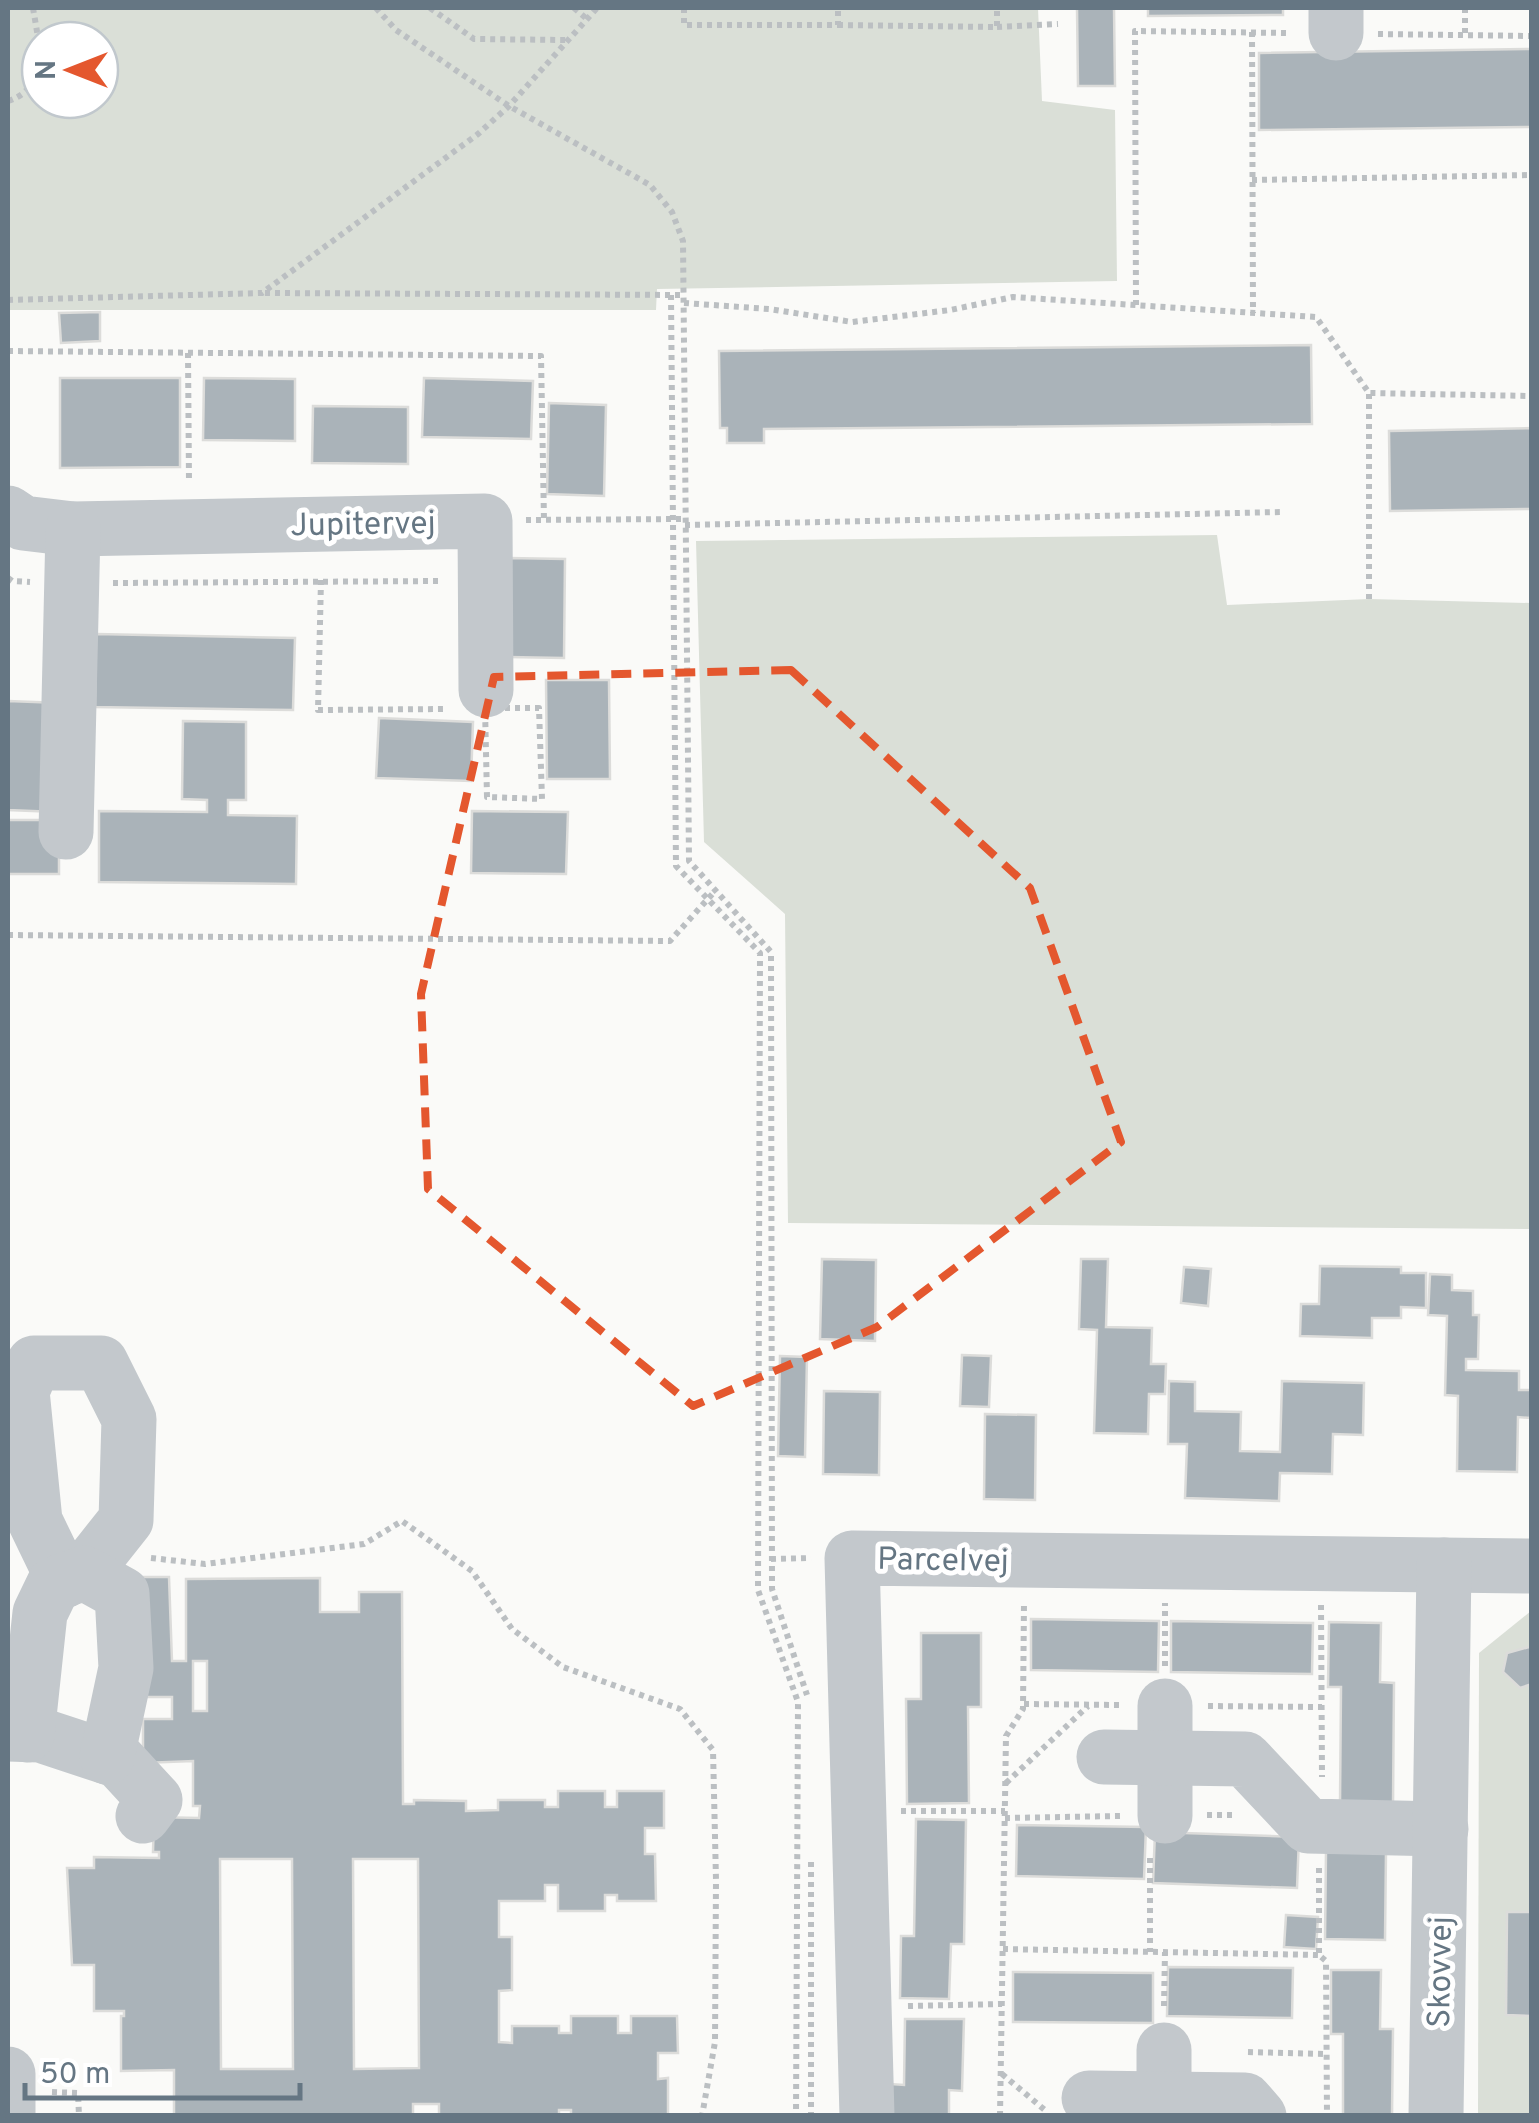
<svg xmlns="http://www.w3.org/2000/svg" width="1539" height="2123" font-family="Overpass,sans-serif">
	<rect width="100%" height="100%" fill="#fafaf8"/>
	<g fill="#dadfd7" fill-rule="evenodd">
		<path d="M8,8h1030l4,93 73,9 2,171 -460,8 -1,21h-648zM40,40h60v60h-60z"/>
		<polygon points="1217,535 1227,605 1369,599 1531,603 1531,1229 788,1223 785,914 704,842 696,541"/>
		<polygon points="1531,1611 1531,2115 1478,2116 1479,1653"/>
	</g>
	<g fill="#aab3b9" stroke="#dcdcda" stroke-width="2.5" fill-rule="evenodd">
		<polygon points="1077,8 1114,8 1115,86 1078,86"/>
		<polygon points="1148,8 1283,8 1283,15 1148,16"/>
		<polygon points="1532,49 1532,127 1259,130 1259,53"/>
		<polygon points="100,312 100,341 61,343 59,313"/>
		<polygon points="1311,345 1312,424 764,429 764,443 727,443 727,428 720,428 719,351"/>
		<polygon points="60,378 180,378 180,467 60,468"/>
		<polygon points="204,378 295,379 295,441 203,440"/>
		<polygon points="424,378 533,381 531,439 422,437"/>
		<polygon points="549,403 606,405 604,496 547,494"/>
		<polygon points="313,406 408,407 408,464 312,463"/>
		<polygon points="1532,428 1532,509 1390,511 1389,431"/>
		<polygon points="508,558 565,559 564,658 506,657"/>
		<polygon points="96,634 295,638 293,710 95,707"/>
		<polygon points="546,680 609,680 610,779 547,779"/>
		<polygon points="8,701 60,703 56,812 8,810"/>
		<polygon points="379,718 473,722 471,781 376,778"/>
		<polygon points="183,721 246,722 246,800 228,800 228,815 297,816 296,884 99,882 99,811 207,812 207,800 182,799"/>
		<polygon points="472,811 568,812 566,874 471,873"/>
		<rect x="8" y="820" width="51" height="54"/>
		<polygon points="822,1259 876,1260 875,1341 820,1339"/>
		<polygon points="1081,1259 1108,1259 1106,1327 1152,1328 1151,1364 1166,1364 1165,1394 1149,1394 1148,1434 1094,1433 1097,1330 1079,1329"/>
		<polygon points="1320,1266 1401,1267 1401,1273 1426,1273 1426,1308 1401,1307 1401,1318 1372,1318 1372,1338 1300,1336 1301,1304 1319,1304"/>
		<polygon points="1184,1267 1211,1269 1208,1306 1181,1303"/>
		<polygon points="1430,1274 1452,1275 1452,1290 1473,1291 1473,1315 1479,1315 1478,1359 1466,1359 1466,1370 1519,1371 1519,1390 1532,1390 1530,1418 1518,1417 1517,1472 1457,1471 1458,1396 1445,1395 1447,1316 1428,1315"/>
		<polygon points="962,1355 991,1356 989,1407 960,1406"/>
		<polygon points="780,1356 807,1357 805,1457 778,1456"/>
		<polygon points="1169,1381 1195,1382 1195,1411 1241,1412 1240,1451 1280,1452 1282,1381 1364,1383 1363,1435 1333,1434 1332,1474 1280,1473 1279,1501 1185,1498 1187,1444 1168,1444"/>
		<polygon points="824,1391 880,1392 879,1475 823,1474"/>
		<polygon points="985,1414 1036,1415 1035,1500 984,1499"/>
		<path d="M134,1577h35l3,84h14v-82l134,-1v34h39v-20h43l1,212h11v-4l52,1v10l32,-1v-10h47v7h13v-16h47v16h12v-16h47v37h-19v26h10l1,47h-39v-6h-12v16h-47v-26h-13v16h-46v36h13v53l-13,1v51l13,1v-17h47v7h12v-17h47v17h13v-17h46l1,37h-20v26l10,-1v38h-97v-6h-12v6h-120v-12h-26v12h-239v-46l-53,1v-55h3v-5h-30v-46h-22l-5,-97h27v-11l65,1v-6h-6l1,-35 45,1 1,-12h-7v-45l-50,2v-44h29v-22h-28zM193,1661h14v50h-14zM220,1859h72l1,210h-72zM353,1859h65l1,209 -65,1z"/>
		<polygon points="1031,1619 1159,1621 1158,1672 1031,1670"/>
		<polygon points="1171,1621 1313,1623 1312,1674 1171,1672"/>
		<polygon points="1329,1622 1381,1623 1380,1682 1394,1683 1393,1805 1340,1804 1341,1687 1328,1687"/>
		<polygon points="921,1633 981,1633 981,1707 968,1707 969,1803 907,1804 906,1699 921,1699"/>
		<polygon points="1529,1647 1532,1649 1532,1684 1520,1688 1503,1672 1507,1653"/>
		<polygon points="916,1819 966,1820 964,1944 951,1944 949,1999 900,1998 901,1936 914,1936"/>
		<polygon points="1017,1825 1146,1827 1144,1879 1016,1876"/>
		<polygon points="1155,1832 1299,1837 1297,1888 1153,1883"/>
		<polygon points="1326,1851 1386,1851 1385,1940 1325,1939"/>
		<polygon points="1507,1912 1532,1912 1532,2016 1506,2015"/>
		<polygon points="1286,1915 1318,1917 1316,1949 1284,1947"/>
		<polygon points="1168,1967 1293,1968 1292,2018 1167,2016"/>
		<polygon points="1331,1970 1381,1970 1380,2029 1393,2029 1392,2116 1343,2116 1343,2034 1331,2034"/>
		<polygon points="1013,1972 1153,1973 1153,2023 1013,2022"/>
		<polygon points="905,2019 964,2019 962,2091 949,2090 949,2116 890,2116 891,2084 904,2085"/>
	</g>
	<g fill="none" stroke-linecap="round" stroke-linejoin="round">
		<g stroke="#bbbfc2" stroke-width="6" stroke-dasharray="5 5" stroke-linecap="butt">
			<polyline points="33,8 40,49"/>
			<polyline points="376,8 396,30 509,106 650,185 672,212 683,241 689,861 771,952 772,1589 807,1695"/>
			<polyline points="430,8 474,39 566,40"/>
			<polyline points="574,8 587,19"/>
			<polyline points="684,8 684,25 838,25 838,8"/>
			<polyline points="1465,8 1465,35"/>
			<polyline points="838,25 997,27 997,8"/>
			<polyline points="997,27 1058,24"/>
			<polyline points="1252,32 1253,313"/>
			<polyline points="1378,34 1532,36"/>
			<path d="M8,101c25,-8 28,-25 32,-49"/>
			<polyline points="1252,180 1532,175"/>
			<polyline points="265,293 684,295"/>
			<polyline points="671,295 676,866 760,953 758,1590 798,1702 796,2116"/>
			<polyline points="8,300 262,293 478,134 509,106 597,8"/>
			<polyline points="684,303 769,309 852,322 950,310 1013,297 1316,317 1369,393 1532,396"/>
			<polyline points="1136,305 1135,31 1290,33"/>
			<polyline points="8,351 541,356 544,520"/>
			<polyline points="188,353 189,482"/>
			<polyline points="526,520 685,519"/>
			<polyline points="685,525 1282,512"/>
			<polyline points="8,578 12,581 30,582"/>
			<polyline points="321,580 318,710 445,709"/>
			<polyline points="113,583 440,581"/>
			<polyline points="1369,599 1369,393"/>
			<polygon points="485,708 539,708 542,799 487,797"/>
			<polyline points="8,935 670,941 715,891"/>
			<polyline points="151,1558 205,1564 364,1544 402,1521 472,1571 512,1629 563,1667 680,1709 713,1750 716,1880 715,2042 702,2116"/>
			<polyline points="771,1559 811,1558"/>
			<polyline points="1321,1605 1322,1777"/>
			<polyline points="1165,1666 1165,1603"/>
			<polyline points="1024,1704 1121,1705"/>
			<polyline points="1208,1706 1322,1707"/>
			<polyline points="1006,1783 1088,1706"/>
			<polyline points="901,1811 1005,1811"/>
			<polyline points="1207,1815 1235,1815"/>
			<polyline points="1005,1818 1120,1816"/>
			<polyline points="1150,1858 1150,1952"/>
			<polyline points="811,1862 811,2116"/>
			<polyline points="1319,1868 1319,1955 1326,1961 1327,2116"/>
			<polyline points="1003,1949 1319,1955"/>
			<polyline points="908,2006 1002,2004"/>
			<polyline points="1164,2006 1165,1952"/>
			<polyline points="1248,2052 1326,2054"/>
			<polyline points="1002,2074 1046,2111"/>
			<polyline points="52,2092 78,2093 79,2116"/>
			<polyline points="1000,2116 1006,1736 1023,1709 1024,1602"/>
		</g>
		<g stroke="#c3c8cc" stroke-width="55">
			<polyline points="1336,8 1336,33"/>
			<polyline points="8,513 23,523 73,529 485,521 486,690"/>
			<polyline points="66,832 73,529"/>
			<polyline points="64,1581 35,1521 22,1391 34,1363 101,1363 129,1419 126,1520 84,1573"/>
			<polyline points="1165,1706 1165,1816"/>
			<polyline points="8,1734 40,1735 119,1761 155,1800 143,1816"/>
			<polyline points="27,1735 40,1613 54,1584 84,1573 122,1594 126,1668 107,1757"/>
			<polyline points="1104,1757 1245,1759 1308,1826 1441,1829"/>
			<polyline points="1164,2050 1164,2099"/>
			<polyline points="8,2074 8,2116"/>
			<polyline points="1089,2098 1245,2100 1259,2116"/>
			<polyline points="867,2116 852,1558 1532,1566"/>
			<polyline points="1436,2116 1444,1565"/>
		</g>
	</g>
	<path fill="none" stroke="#e4572e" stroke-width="8" stroke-dasharray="20 12" stroke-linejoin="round" d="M791,670l239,218 91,254 -244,185 -184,79 -265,-217 -7,-195 73,-317z"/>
	<g text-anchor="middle" stroke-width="10" stroke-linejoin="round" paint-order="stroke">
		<g font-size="32" fill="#657683" stroke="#fff">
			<text transform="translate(363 523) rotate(-1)" y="11">Jupitervej</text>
			<text transform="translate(943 1559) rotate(1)" y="11">Parcelvej</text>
			<text transform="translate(1439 1972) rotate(-89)" y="11">Skovvej</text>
		</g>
	</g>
	<rect width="1539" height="2123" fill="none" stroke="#657683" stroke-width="20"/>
	<g transform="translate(70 70) rotate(270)"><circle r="48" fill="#ffffff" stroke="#c1c8cd" stroke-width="2.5"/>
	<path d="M0-8L18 38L0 25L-18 38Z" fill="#e4572e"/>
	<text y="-15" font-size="28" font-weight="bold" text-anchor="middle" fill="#657683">N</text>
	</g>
	<path d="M25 2083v15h275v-15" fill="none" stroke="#657683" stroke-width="5"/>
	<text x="40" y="2083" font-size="30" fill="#657683" stroke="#ffffff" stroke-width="8" paint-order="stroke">50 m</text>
</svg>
